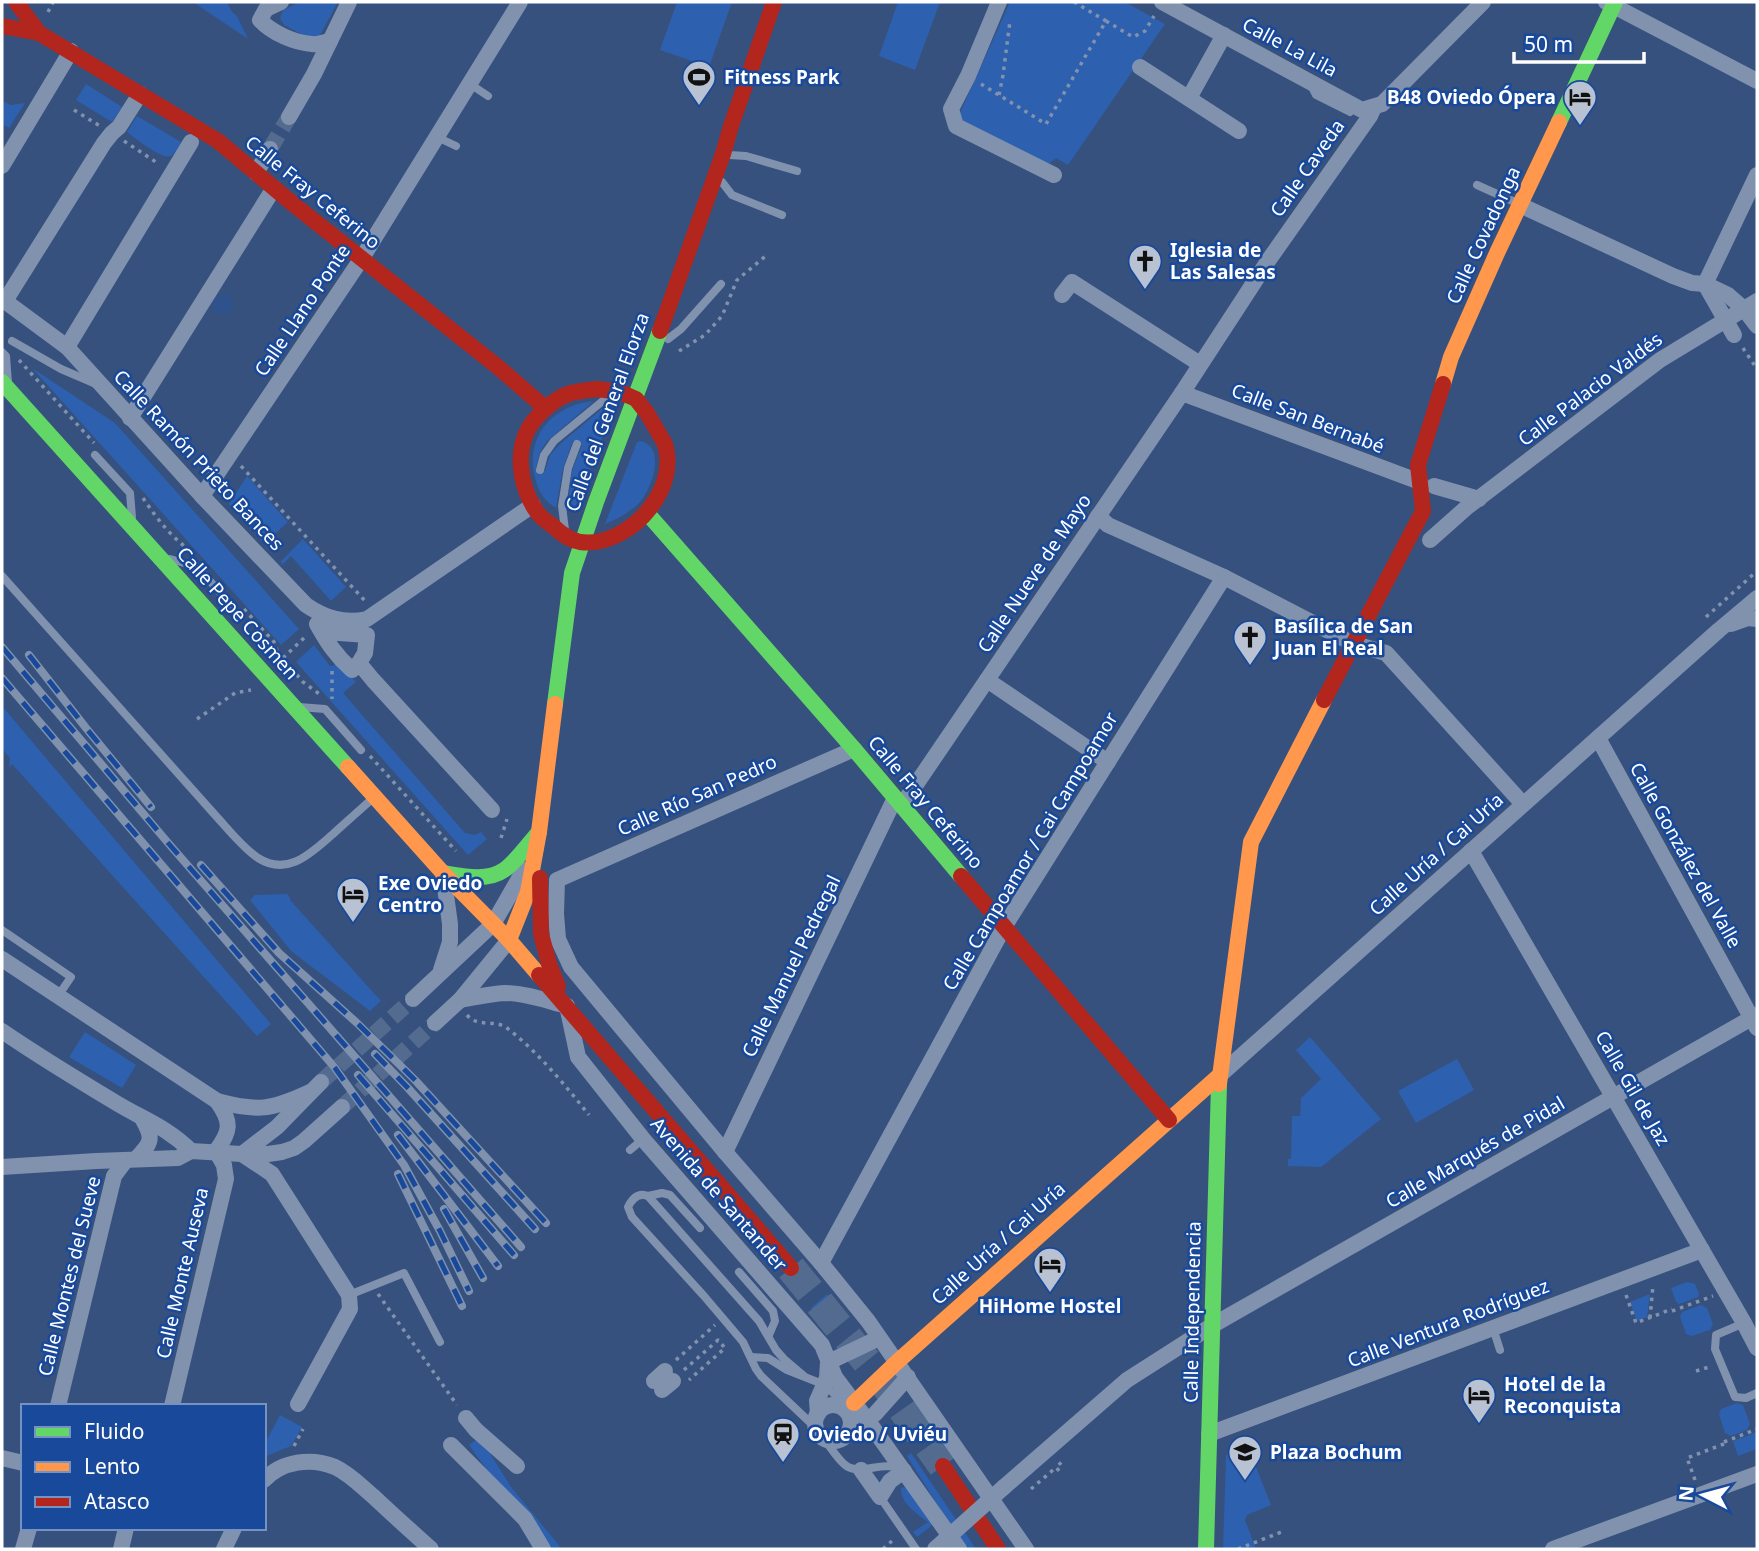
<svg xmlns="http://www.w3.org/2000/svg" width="1759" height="1551" font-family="'Noto Sans',sans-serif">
	<rect width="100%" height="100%" fill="#36517d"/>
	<g fill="#2d60af">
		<polygon points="193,2 227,2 232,12 237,16 248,39"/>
		<polygon points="300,2 338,2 319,37 311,39 284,25 280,18 283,10"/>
		<polygon points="677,2 732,2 709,67 660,50"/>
		<polygon points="898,2 940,2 915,70 879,56"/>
		<polygon points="1010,2 1125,2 1165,24 1068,165 1056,158 1050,163 1046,163 963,122 960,113"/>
		<polygon points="86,84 122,107 112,122 76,100"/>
		<polygon points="2,101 11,105 25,103 9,128 4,125 2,127"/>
		<path d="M137,116l44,26c-2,5 -5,11 -10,14 -9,4 -36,-18 -44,-24z"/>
		<polygon points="32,368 115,423 299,629 281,645"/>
		<path d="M594,401l-47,40 -7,11 -4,16 9,3 5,-16 10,-11 49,-41 5,4 -40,103h-7l5,-39 10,-26 -9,-4 -10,27 -7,40c-12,-7 -18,-17 -21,-31 -10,-41 18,-72 59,-76z"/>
		<path d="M640,441c27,5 12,48 -1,62 -10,10 -22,16 -34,21l32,-82z"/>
		<polygon points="247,476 288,522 267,541 262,541 229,504"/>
		<polygon points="303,539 346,587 331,601 291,556 282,565 281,561"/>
		<polygon points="314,645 330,666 333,666 337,662 356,682 343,693 465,833 475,835 481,832 487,839 468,855 296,662"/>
		<polygon points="2,706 271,1024 257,1036 12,764 9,768 10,758 2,749"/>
		<polygon points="288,894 291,901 381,1001 370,1011 291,951 250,900 255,895"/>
		<polygon points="85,1032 136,1065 122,1088 69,1057"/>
		<polygon points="1310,1037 1381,1119 1321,1167 1288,1166 1288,1159 1291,1159 1292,1116 1300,1116 1301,1098 1321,1079 1296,1050"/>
		<polygon points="1457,1059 1474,1090 1416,1123 1398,1091"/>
		<polygon points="1687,1282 1695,1284 1699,1294 1698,1297 1679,1304 1676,1302 1671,1288"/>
		<polygon points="827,1294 837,1306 821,1320 811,1308"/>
		<polygon points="1650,1294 1647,1317 1637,1321 1630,1302"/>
		<polygon points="1701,1305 1707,1308 1713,1324 1710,1330 1692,1336 1686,1334 1680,1317 1682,1312"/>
		<polygon points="1737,1403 1743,1405 1750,1424 1747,1430 1731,1436 1725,1433 1719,1414 1721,1409"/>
		<polygon points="280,1415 302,1427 291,1446 264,1457 264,1445"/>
		<polygon points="1757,1432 1757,1449 1738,1456 1733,1441"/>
		<polygon points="480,1437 511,1487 562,1549 543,1549 469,1445"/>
		<polygon points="1251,1444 1257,1460 1254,1462 1271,1505 1247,1515 1245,1520 1256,1549 1223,1549 1226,1456 1231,1450"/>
		<polygon points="911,1453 976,1549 965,1549 907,1456"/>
		<path d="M904,1487l4,1 27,35 -18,14 -4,-5 15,-10c-12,-9 -27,-18 -27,-34z"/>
	</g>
	<polygon fill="#30528c" points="230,293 233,312 215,315 211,297"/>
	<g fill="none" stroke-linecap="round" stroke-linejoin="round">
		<g stroke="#546b90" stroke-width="16" stroke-dasharray="16 8" stroke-linecap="butt">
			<polyline points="270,149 289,117"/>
			<polyline points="321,1082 413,999"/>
			<polyline points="342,1107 435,1023"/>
		</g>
		<polyline stroke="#546b90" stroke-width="30" stroke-dasharray="30 15" stroke-linecap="butt" points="791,1268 882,1380 943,1466"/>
		<g stroke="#8192ae" stroke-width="3.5" stroke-dasharray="3.5 5" stroke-linecap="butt">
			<polyline points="1074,2 1106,21"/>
			<polyline points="48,12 53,2"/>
			<polyline points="981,84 1046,124 1106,21 1133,37 1145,31 1154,16"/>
			<polyline points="999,95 1003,75 1010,21"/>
			<polyline points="74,110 100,126"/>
			<polyline points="124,141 159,164"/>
			<polyline points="1743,348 1757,369"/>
			<polyline points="679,351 705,335 722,316 737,280 768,254"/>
			<polyline points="19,360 94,443"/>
			<polyline points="241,466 366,602"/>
			<path d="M143,498c14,21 28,39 49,54"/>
			<polyline points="244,609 274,642 278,653 303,682 322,696"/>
			<polyline points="1706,617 1757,571"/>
			<polyline points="283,658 305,637"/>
			<polyline points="332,671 332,699"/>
			<polyline points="197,719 235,693 251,690"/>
			<polyline points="370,756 456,851"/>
			<polyline points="501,838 507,819"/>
			<path d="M467,1015c11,13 28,4 40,13 31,24 58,57 82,87"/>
			<polyline points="378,1294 457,1405"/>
			<polyline points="1626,1295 1636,1323 1672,1309"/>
			<polyline points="1672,1311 1713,1296"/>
			<polyline points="1650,1318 1653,1285"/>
			<polyline points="676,1360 715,1325"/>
			<polyline points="684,1370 718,1340 725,1348 689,1380"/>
			<polyline points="1696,1371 1709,1367"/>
			<polyline points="1724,1442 1757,1429"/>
			<polyline points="294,1446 303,1429"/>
			<polyline points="1695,1480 1687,1458 1724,1444"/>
			<polyline points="1031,1489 1053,1470 1055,1472 1062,1466 1056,1459"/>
			<polyline points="883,1549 893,1540"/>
			<polyline points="1238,1549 1284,1531"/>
		</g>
		<g stroke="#8192ae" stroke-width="8">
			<polyline points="470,84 488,96"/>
			<polyline points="1311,85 1316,95 1350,112"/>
			<polyline points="437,137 456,146"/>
			<polyline points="729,155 746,156 797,171"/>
			<polyline points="722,182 732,195 782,215"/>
			<polyline points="1477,185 1517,203"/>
			<polyline points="668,339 681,329 721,284"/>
			<polyline points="12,341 61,369 96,384"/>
			<polyline points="2,352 6,356 8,383"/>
			<polyline points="95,455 130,493 132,517"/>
			<polyline points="540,470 544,455 554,441 610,395"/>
			<polyline points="565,530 562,506 568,468 577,444"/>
			<polyline points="170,559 198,567 234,609"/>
			<path d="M2,576l214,240c13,14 26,31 42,42 30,19 53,-5 75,-24 13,-12 27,-24 40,-36"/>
			<polyline points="299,707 325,709 361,750"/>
			<polyline points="2,930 71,977 58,996"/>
			<polyline points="630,1150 643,1139"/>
			<polyline points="648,1196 662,1193 670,1195 700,1228"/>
			<polyline points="739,1272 773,1311 775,1321 769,1335"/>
			<polyline points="349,1295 404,1273 440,1342"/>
			<polyline points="1744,1323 1716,1335 1715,1349 1735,1397 1746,1398 1757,1393"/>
			<polyline points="1493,1328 1500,1350"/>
			<polyline points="751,1357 768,1358 787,1370 825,1385 835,1395 842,1408"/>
			<path d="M804,1376l-20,-17 -8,-9 -17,-29 -111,-125c-10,-4 -16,3 -20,11l4,10 72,79 39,46 13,27 5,7 56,53"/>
			<path d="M823,1438c7,8 13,19 21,26 14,13 36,-3 55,4"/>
			<polyline points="880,1497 916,1549"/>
		</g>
		<g stroke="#8192ae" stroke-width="16">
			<path d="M281,2l-15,7 -6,11c12,13 35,23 52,24 6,1 12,-2 18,-3"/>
			<polyline points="999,2 968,76 951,109 956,126 1054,175"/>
			<polyline points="1162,2 1362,110 1382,104 1483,2"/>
			<polyline points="1606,2 1757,81"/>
			<polyline points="1140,67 1239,131"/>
			<polyline points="1189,98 1224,35"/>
			<polyline points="289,117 314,74 349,2"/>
			<polyline points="2,166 71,51"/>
			<polyline points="256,173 270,149"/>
			<polyline points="1520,205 1673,276 1692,283 1705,284 1728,295 1744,309 1757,326"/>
			<polyline points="1705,284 1757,175"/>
			<polyline points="1705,284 1734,335"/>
			<polyline points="1062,295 1072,282 1200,364"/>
			<path d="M2,299l65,48 135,149 104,109c19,13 38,19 61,14l166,-114"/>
			<polyline points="5,301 104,143 112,133 119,127 140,94"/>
			<polyline points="67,347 191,142"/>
			<polyline points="1182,393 1420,482"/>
			<polyline points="130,418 274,188"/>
			<polyline points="1434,486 1479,499"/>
			<polyline points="202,496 362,258 520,2"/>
			<polyline points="1098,516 1108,525 1224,577 1344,639"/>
			<polyline points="1430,540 1466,508 1660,360 1757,301"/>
			<polyline points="1731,624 1748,618 1757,619"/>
			<polyline points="1358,645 1386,653 1523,804"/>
			<path d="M359,663l6,-10 2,-18 -28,-2 -22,-9c10,18 19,32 35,46l7,-7 14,17 119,130"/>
			<polyline points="987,680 1108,762"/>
			<polyline points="1598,738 1757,1028"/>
			<polyline points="854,749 557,880 556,914 558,939 571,967 725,1152 821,1263 868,1321 1026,1549"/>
			<polyline points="902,805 1182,393 1268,261 1370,116 1374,107"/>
			<polyline points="1471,851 1744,1323 1757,1348"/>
			<path d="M2,959l215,142c41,11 54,9 93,-9"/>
			<polyline points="441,970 450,942 450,924 443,873"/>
			<polyline points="413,999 493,924 524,870"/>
			<path d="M460,1000c15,-3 30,-6 45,-7 21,0 42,8 62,13l11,51 65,82 179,206 13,32 33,44 91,128"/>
			<polyline points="435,1023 460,1000 509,940"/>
			<path d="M2,1031c38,26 76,49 116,73 27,16 50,24 73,47"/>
			<polyline points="1220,1075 1719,630 1757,598"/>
			<path d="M216,1151c15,-20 16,-29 1,-50"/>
			<polyline points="725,1152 895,798"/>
			<polyline points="242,1154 272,1174 349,1295 350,1309 298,1404"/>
			<polyline points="242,1154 277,1127 321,1082"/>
			<path d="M136,1159c16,-17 18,-20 6,-41"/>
			<polyline points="2,1167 96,1161 178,1158 191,1151 242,1154 268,1154 282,1152 294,1148 304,1141 342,1107"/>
			<polyline points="821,1263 1004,927 1224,577"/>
			<polyline points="835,1359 879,1338"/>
			<polyline points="654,1381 665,1371"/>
			<polyline points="662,1390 673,1381"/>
			<circle cx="833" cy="1423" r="18"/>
			<polyline points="58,1406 114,1176 126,1160"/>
			<polyline points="172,1406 226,1179 224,1165 216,1151"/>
			<polyline points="818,1414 817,1401 827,1378 828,1362"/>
			<polyline points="875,1414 908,1377"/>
			<polyline points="466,1418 476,1430 517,1466"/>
			<polyline points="1209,1434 1702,1250"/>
			<polyline points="451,1445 525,1519 543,1549"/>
			<polyline points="2,1458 23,1463"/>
			<polyline points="861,1470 880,1497 890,1481 904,1471"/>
			<path d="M264,1480c18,-19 47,-23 71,-13 15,7 27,20 39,30 19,18 38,35 57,52"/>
			<polyline points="1004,1487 1127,1380 1213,1325 1757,1015"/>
			<polyline points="23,1549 29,1528"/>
			<polyline points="121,1549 126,1528"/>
			<polyline points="224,1549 234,1528"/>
			<polyline points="1553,1549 1757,1474"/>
		</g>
		<g stroke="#63d668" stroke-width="16">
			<polyline points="1559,122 1615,2"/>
			<polyline points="2,382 348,767"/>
			<polyline points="647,513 854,749 961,876"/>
			<polyline points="555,704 572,573 596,502 660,331"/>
			<path d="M443,873c19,3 44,9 61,-3 10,-6 27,-29 35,-38"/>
			<polyline points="1206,1549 1219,1084"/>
		</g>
		<g stroke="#ff974d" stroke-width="16">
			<polyline points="1443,384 1451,357 1497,253 1559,122"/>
			<polyline points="348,767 443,873 509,940"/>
			<polyline points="539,975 509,940 528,892 539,832 555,704"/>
			<polyline points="1219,1084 1251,842 1324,700"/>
			<polyline points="854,1403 897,1362 1220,1075"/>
		</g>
		<g stroke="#b3261e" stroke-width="16">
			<polyline points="16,2 39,33 218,141 293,204 498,367 544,407"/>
			<polyline points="2,26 39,33"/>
			<polyline points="660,331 723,154 731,126 774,2"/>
			<path d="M597,389l23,3 16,7 11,14 18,31c7,23 -1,46 -15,64 -15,20 -44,38 -70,34 -10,-2 -20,-9 -27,-16 -6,-4 -12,-8 -16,-14 -19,-27 -24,-68 -1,-94 10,-11 21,-21 35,-25 8,-2 17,-3 26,-4z"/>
			<polyline points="1324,700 1423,511 1418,465 1443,384"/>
			<polyline points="961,876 1169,1120"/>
			<polyline points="540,878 541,934 549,964 558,987"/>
			<polyline points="539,975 791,1268"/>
			<polyline points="943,1466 998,1549"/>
		</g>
		<defs>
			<g id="rail">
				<polyline points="2,647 169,844 521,1247"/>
				<polyline points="29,655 86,728 151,807"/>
				<polyline points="2,678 335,1068 404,1165 440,1231 469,1291"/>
				<polyline points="201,865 279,953 357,1023 415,1080 546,1223"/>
				<polyline points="375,1054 407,1087 535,1229"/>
				<polyline points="358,1075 514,1255"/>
				<polyline points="398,1135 498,1266"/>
				<polyline points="398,1174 462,1306"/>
				<polyline points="444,1209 483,1278"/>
			</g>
		</defs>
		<use href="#rail" stroke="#7f91ad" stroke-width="8"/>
		<use href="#rail" stroke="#19499a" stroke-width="5" stroke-dasharray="16" stroke-linecap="butt"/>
		<polyline stroke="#8192ae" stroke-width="16" points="935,1549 1004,1487"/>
	</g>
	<defs>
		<symbol id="stadium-pin" viewBox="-11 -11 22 30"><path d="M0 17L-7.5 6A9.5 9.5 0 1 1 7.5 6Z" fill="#b9c2d2" stroke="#19499a"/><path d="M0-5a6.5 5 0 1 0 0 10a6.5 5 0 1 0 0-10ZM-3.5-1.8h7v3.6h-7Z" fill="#111"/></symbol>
		<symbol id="hotel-pin" viewBox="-11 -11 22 30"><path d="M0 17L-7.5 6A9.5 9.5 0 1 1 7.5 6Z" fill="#b9c2d2" stroke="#19499a"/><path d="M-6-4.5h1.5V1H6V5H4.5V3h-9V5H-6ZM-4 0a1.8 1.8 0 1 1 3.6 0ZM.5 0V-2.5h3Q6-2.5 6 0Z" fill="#111"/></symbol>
		<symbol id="church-pin" viewBox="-11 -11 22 30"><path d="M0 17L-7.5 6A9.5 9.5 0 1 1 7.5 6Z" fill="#b9c2d2" stroke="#19499a"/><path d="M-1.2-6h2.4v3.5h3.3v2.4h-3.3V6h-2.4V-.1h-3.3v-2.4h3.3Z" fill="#111"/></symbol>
		<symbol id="station-pin" viewBox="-11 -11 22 30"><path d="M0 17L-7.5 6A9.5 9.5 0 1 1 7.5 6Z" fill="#b9c2d2" stroke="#19499a"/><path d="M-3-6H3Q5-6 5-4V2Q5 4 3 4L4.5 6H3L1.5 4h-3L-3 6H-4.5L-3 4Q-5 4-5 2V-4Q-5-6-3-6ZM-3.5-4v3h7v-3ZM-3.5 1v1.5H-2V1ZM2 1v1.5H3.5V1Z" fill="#111"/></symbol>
		<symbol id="university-pin" viewBox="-11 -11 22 30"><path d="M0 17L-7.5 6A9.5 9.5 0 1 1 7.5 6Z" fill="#b9c2d2" stroke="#19499a"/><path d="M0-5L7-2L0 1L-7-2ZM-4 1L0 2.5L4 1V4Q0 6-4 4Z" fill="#111"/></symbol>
	</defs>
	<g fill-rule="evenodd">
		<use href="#stadium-pin" x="680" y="58" width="38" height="52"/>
		<use href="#hotel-pin" x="1561" y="78" width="38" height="52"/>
		<use href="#church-pin" x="1126" y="242" width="38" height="52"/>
		<use href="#church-pin" x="1231" y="618" width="38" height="52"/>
		<use href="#hotel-pin" x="334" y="875" width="38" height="52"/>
		<use href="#hotel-pin" x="1031" y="1245" width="38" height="52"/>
		<use href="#hotel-pin" x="1460" y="1376" width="38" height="52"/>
		<use href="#station-pin" x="764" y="1415" width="38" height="52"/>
		<use href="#university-pin" x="1226" y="1433" width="38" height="52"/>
	</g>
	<g text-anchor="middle" stroke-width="5" stroke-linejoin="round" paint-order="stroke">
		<g font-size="19" fill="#fff" stroke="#19499a">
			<text transform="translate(1290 47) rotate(28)" y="7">Calle La Lila</text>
			<text transform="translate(1307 168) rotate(-55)" y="7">Calle Caveda</text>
			<text transform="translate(313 192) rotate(39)" y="7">Calle Fray Ceferino</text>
			<text transform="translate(1483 235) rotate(-65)" y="7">Calle Covadonga</text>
			<text transform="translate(302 310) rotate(-56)" y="7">Calle Llano Ponte</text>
			<text transform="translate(1590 389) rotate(-37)" y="7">Calle Palacio Valdés</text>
			<text transform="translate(607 412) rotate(-70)" y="7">Calle del General Elorza</text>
			<text transform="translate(1308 418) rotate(21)" y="7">Calle San Bernabé</text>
			<text transform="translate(199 460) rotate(47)" y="7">Calle Ramón Prieto Bances</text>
			<text transform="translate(1034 573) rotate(-56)" y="7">Calle Nueve de Mayo</text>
			<text transform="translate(238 613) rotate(48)" y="7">Calle Pepe Cosmen</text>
			<text transform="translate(697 795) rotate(-24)" y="7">Calle Río San Pedro</text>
			<text transform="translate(926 802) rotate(50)" y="7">Calle Fray Ceferino</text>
			<text transform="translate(1030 851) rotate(-59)" y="7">Calle Campoamor / Cai Campoamor</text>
			<text transform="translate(1436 854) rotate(-42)" y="7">Calle Uría / Cai Uría</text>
			<text transform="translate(1686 855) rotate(61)" y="7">Calle González del Valle</text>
			<text transform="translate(791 966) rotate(-64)" y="7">Calle Manuel Pedregal</text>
			<text transform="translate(1633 1088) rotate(60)" y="7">Calle Gil de Jaz</text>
			<text transform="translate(1475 1152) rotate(-30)" y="7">Calle Marqués de Pidal</text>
			<text transform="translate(719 1194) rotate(49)" y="7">Avenida de Santander</text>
			<text transform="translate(998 1243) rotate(-42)" y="7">Calle Uría / Cai Uría</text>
			<text transform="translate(182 1273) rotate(-77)" y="7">Calle Monte Auseva</text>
			<text transform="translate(69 1276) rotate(-76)" y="7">Calle Montes del Sueve</text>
			<text transform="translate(1192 1312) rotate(-89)" y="7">Calle Independencia</text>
			<text transform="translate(1448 1323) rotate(-21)" y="7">Calle Ventura Rodríguez</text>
		</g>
		<g font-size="19" font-weight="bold" fill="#fff" stroke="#19499a" text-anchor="start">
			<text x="724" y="84">Fitness Park</text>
			<text x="1556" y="104" text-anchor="end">B48 Oviedo Ópera</text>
			<text x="1170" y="257">Iglesia de<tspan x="1170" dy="22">Las Salesas</tspan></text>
			<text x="1274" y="633">Basílica de San<tspan x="1274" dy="22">Juan El Real</tspan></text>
			<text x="378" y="890">Exe Oviedo<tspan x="378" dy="22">Centro</tspan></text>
			<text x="1050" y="1313" text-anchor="middle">HiHome Hostel</text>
			<text x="1504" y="1391">Hotel de la<tspan x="1504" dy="22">Reconquista</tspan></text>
			<text x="808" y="1441">Oviedo / Uviéu</text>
			<text x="1270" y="1459">Plaza Bochum</text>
		</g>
	</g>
	<rect width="1759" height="1551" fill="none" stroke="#ffffff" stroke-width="7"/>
	<rect x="21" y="1404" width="245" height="126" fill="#19499a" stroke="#7592c2" stroke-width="2"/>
	<rect x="35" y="1427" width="35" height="10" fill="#63d668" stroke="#7592c2" stroke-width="2"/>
	<text x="84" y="1439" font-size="21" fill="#ffffff">Fluido</text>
	<rect x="35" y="1462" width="35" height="10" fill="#ff974d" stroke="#7592c2" stroke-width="2"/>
	<text x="84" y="1474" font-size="21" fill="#ffffff">Lento</text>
	<rect x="35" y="1497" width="35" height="10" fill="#b3261e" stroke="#7592c2" stroke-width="2"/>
	<text x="84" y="1509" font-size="21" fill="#ffffff">Atasco</text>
	<g transform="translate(1703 1495) rotate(276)" stroke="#19499a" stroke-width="5" paint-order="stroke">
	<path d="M0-5L12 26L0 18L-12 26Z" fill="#ffffff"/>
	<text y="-10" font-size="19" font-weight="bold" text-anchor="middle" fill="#ffffff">N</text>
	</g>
	<path d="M1514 52v10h130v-10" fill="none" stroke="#ffffff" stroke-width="3.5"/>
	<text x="1524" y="52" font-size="21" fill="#ffffff" stroke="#19499a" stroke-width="5" paint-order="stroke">50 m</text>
</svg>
